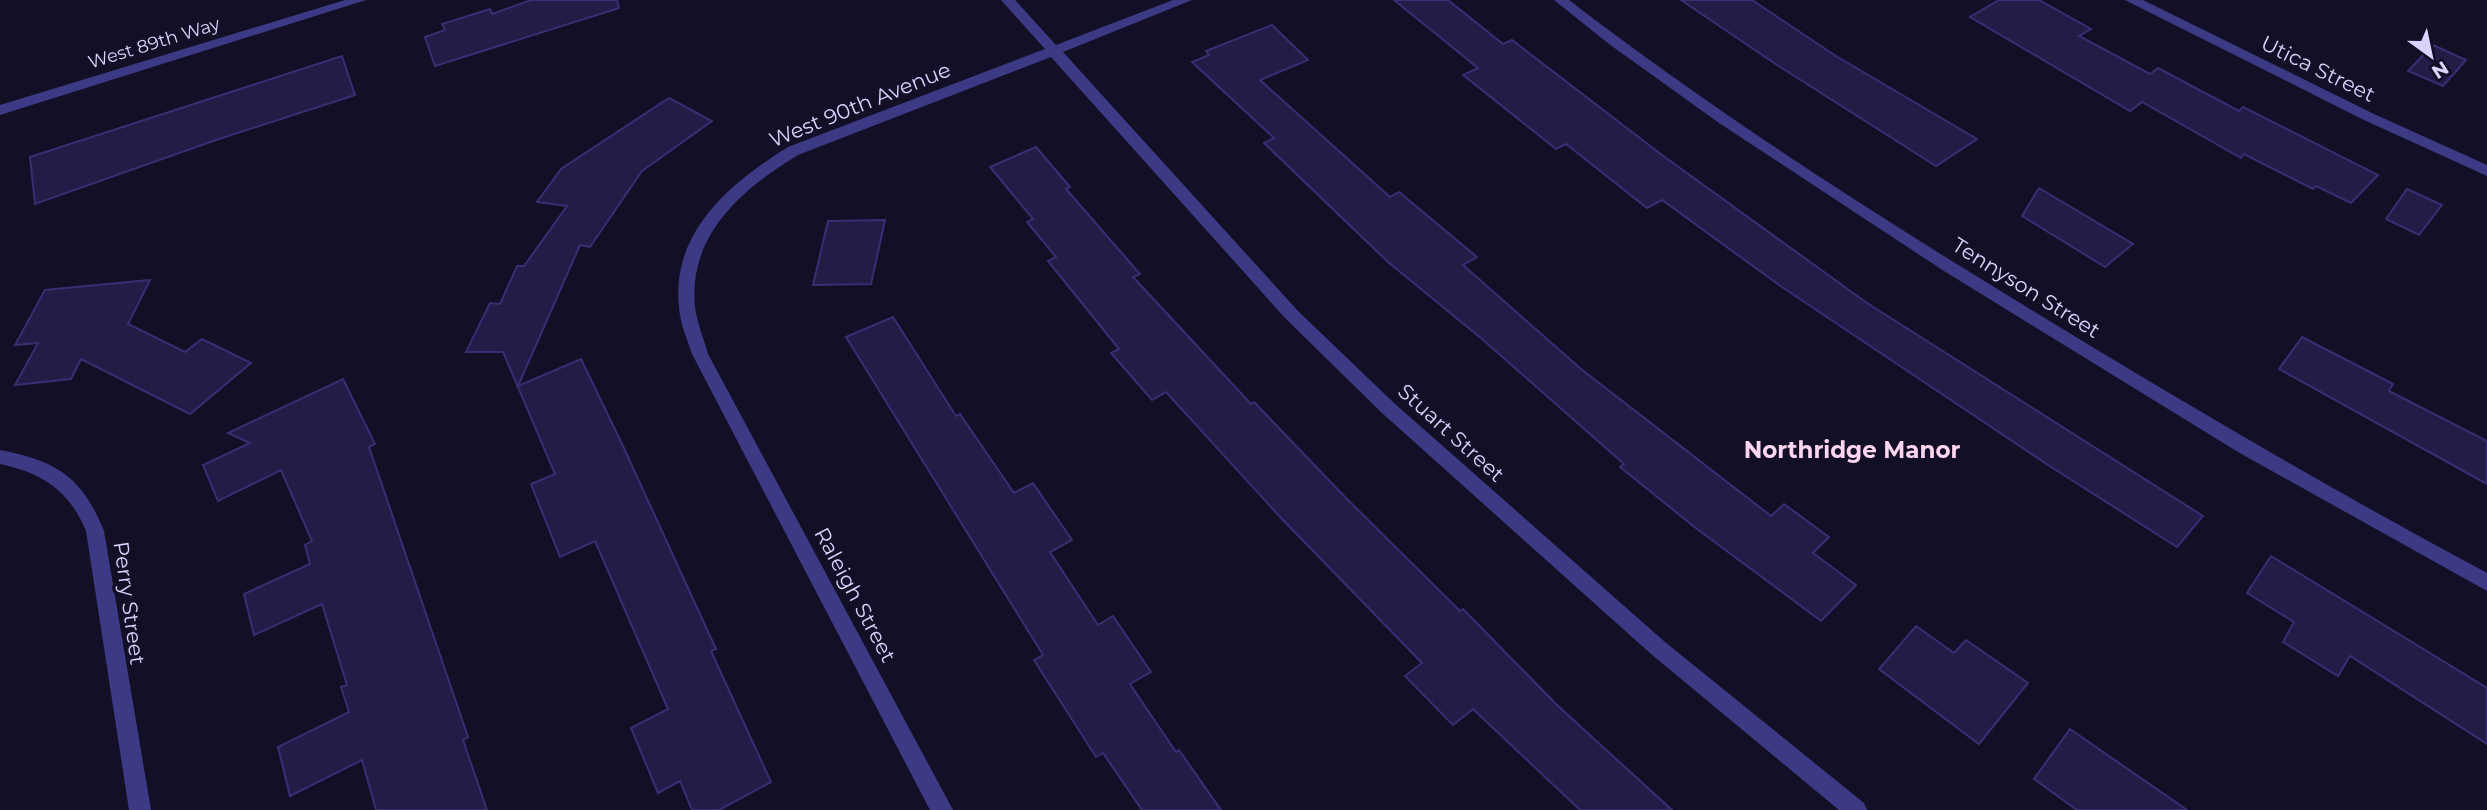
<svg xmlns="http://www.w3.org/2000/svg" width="2487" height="810" font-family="Montserrat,sans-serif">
	<rect width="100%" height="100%" fill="#130f26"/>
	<g fill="#241b47" stroke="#3b2d73" stroke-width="2">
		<polygon points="531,0 617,0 619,8 435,66 425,37 445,30 442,24 490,9 492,14"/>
		<polygon points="1394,0 1448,0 1503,44 1512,40 1662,155 1867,303 2203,516 2177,547 2048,465 1779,285 1662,200 1647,208 1566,144 1556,149 1463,75 1478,68"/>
		<polygon points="1681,0 1752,0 1836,56 1977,139 1936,166 1777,65"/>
		<polygon points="1999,0 2039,0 2091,29 2079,36 2150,74 2158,68 2239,111 2243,107 2378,175 2351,203 2316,186 2313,189 2244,154 2241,158 2142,102 2130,111 1970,17"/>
		<polygon points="1272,25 1308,60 1260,80 1390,197 1399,192 1477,257 1463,265 1581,369 1771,516 1784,504 1829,537 1813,553 1856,585 1821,621 1697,529 1620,467 1624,464 1482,339 1388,262 1264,143 1274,138 1192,62 1209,55 1206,51"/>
		<polygon points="2433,45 2466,60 2443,86 2408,71"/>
		<polygon points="342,56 355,95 216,140 35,204 30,157"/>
		<polygon points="669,98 712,121 642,171 590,247 580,245 518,386 581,359 622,444 716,649 711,651 771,782 719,810 692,810 680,781 658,793 631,728 668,709 605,564 595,541 560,557 531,484 555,474 503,352 466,352 490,303 500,304 517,266 524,266 567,206 537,202 561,169"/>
		<polygon points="1036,147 1070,187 1066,189 1140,274 1133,277 1251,404 1254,402 1344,496 1460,611 1463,609 1557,705 1672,810 1580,810 1473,709 1453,725 1405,676 1422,663 1281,518 1166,392 1152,400 1111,353 1119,349 1048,261 1056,257 1027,222 1033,219 990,167"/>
		<polygon points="2039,188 2133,244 2105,267 2022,216"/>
		<polygon points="2407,189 2442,205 2419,235 2386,219"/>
		<polygon points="885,220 871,284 813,285 828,221"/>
		<polygon points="150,280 128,324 185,352 202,339 251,363 190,414 81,359 71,379 15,385 38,343 15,345 45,290"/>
		<polygon points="893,317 956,416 960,414 1014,493 1033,483 1072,540 1050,552 1098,625 1113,616 1151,672 1130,684 1176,752 1179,750 1221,810 1142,810 1103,753 1096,757 1034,660 1043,655 846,337"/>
		<polygon points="2302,337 2393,384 2389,391 2487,441 2487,484 2279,369"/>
		<polygon points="343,379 375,444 369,447 468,737 463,740 487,810 376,810 362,760 290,796 278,747 349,712 341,687 347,685 322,604 254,635 244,594 310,564 305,545 312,541 281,470 218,501 203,465 250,443 228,433"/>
		<polygon points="2271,556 2487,688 2487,744 2350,656 2338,676 2283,642 2294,622 2247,593"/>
		<polygon points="1916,626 1954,653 1966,640 2028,683 1979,744 1879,669"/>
		<polygon points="2070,729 2187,810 2077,810 2034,779"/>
	</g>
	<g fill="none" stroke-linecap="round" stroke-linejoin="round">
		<g fill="#3d3a85" fill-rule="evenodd">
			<polygon points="345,0 366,0 0,115 0,105"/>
			<path d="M1001,0h14l41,45 117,-45h19l-129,52 235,259 96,92 271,239 199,161 3,7h-28l-188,-156 -269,-241 -96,-94 -235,-262 -253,98c-56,34 -110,80 -103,152 2,16 9,32 13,47l245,456h-23l-238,-456c-5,-15 -12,-31 -13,-47 -8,-75 51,-124 109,-160l257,-98z"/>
			<path d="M1554,0h15c146,112 300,211 456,306 152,93 305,183 462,267v18l-249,-139 -294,-181 -225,-148 -110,-79z"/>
			<polygon points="2125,0 2143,0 2374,114 2487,165 2487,176 2364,120"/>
			<path d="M0,450c57,11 82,27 104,81l47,279h-22l-43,-279c-17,-41 -44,-58 -86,-67z"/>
		</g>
	</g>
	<g text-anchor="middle" stroke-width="7" stroke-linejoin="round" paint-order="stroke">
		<g font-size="18" fill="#d9d4ff" stroke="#130f26">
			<text transform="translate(154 43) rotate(-17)" y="6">West 89th Way</text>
		</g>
		<g font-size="21" fill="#d9d4ff" stroke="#130f26">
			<text transform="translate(2318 69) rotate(26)" y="7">Utica Street</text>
			<text transform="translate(860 105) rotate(-22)" y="7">West 90th Avenue</text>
			<text transform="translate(2026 288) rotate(32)" y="7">Tennyson Street</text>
			<text transform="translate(1451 433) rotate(42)" y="7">Stuart Street</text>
			<text transform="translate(855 595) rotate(62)" y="7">Raleigh Street</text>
			<text transform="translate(129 603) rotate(82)" y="7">Perry Street</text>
		</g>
		<g font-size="23" font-weight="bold" fill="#ffd6f0" stroke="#130f26">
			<text x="1852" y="458">Northridge Manor</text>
		</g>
	</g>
	<g transform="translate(2431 56) rotate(147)" stroke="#130f26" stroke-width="5" paint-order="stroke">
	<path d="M0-5L12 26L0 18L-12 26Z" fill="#d9d4ff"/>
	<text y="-10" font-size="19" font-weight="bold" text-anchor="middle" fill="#d9d4ff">N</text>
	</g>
</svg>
